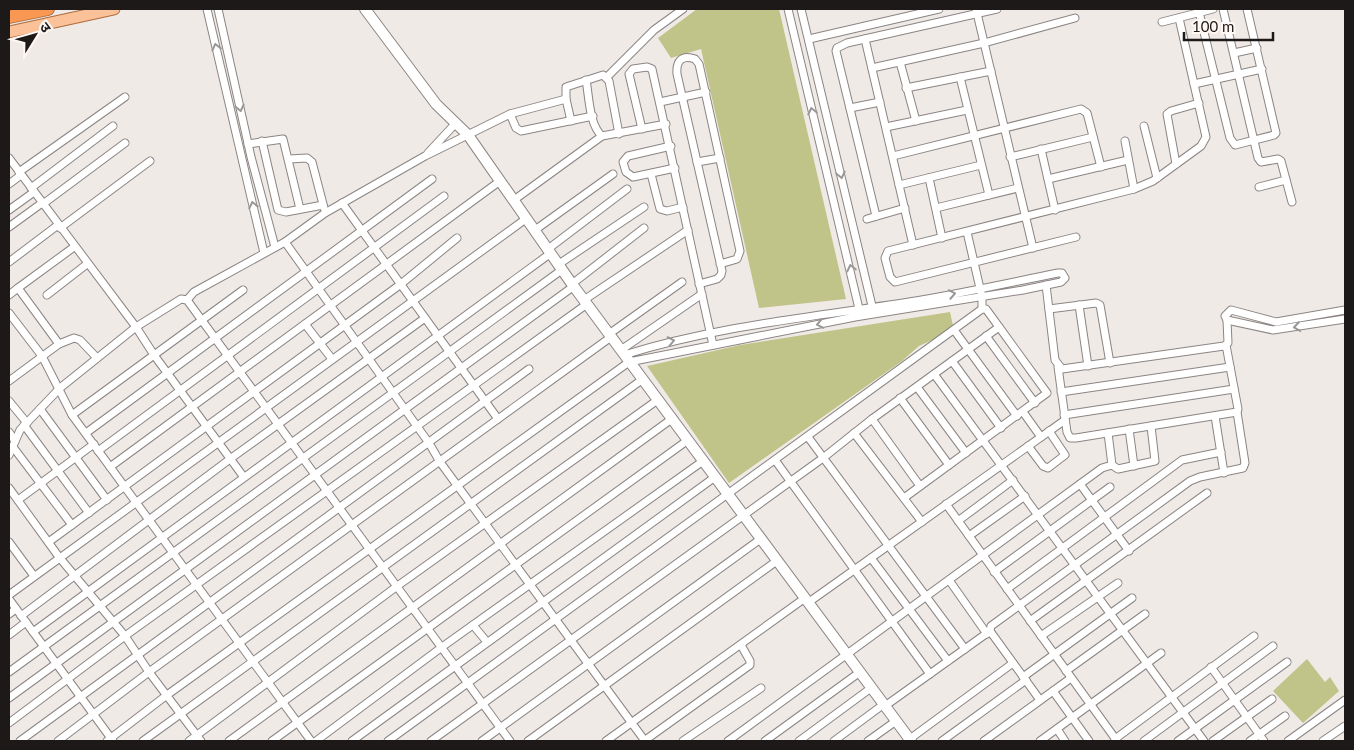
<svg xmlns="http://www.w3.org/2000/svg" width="1354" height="750" font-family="Lato,'Noto Sans Devanagari',sans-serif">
	<rect width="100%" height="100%" fill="#f0eae7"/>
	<g fill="#c1c488">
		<polygon points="697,9 779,9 846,299 759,308 701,49 671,58 658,38"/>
		<polygon points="950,312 954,330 919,346 902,361 729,483 647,366 740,345"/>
		<polygon points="1307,659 1325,682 1330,677 1339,691 1303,723 1273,691"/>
	</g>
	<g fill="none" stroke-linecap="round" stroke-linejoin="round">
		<defs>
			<g id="street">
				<polyline points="207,9 264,253"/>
				<polyline points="218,9 251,157 275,247"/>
				<polyline points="788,9 860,313"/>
				<polyline points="801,9 873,310"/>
				<polyline points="976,9 1033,248"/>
				<polyline points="1223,9 1258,158 1261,162 1278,159 1281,161 1292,202"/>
				<polyline points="1199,12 1230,138 1235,145 1274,135 1276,133 1247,9"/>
				<polyline points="1162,22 1213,9"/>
				<polyline points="809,39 939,9"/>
				<polyline points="865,39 913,245"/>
				<polyline points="1234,53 1257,48"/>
				<polyline points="900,62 916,121"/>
				<polyline points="872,68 984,43 1075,18"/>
				<polyline points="607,77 654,30 683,9"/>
				<polyline points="960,77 989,195"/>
				<path d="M586,80c3,15 3,45 16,56l64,-12"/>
				<polyline points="1194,84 1262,69"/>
				<polyline points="906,88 991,71"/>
				<polyline points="660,102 706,92"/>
				<polyline points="850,108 880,102"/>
				<polyline points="510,114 566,99"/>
				<polyline points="593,116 521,131 516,128 510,114 425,156 325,213 285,242 429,443 440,462 645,741"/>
				<polyline points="571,121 566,99 566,87 603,75 609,81 619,134"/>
				<polyline points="1144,126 1157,178"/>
				<polyline points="886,127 967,110"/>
				<polyline points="642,129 629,74 633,69 647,67 652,69 713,345"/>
				<polyline points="262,141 278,210 286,212 323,205"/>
				<polyline points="1125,141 1134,189"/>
				<polyline points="248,144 283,139 300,209"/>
				<polyline points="671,146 628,156 623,162 626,172 633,177 675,168"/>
				<polyline points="1041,149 1055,210"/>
				<polyline points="428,153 455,124"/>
				<polyline points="893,156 1081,109 1087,113 1101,167"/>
				<polyline points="1010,157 1093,137"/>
				<polyline points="9,158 136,327 154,355 243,476"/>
				<polyline points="289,159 307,158 312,162 324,208"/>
				<polyline points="697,162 720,158"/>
				<polyline points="1176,164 1167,114 1171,111 1199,103"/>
				<polyline points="19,172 125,97"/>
				<polyline points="651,174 660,209 667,211 683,207"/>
				<polyline points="929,178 942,238"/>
				<polyline points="1048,179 1128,160"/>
				<polyline points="9,184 21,175"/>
				<polyline points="899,185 981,165"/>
				<polyline points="1259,187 1286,180"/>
				<polyline points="31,188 113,126"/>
				<polyline points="514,200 602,136"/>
				<polyline points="342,203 498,419"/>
				<polyline points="43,204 125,143"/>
				<polyline points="936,208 1018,188"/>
				<polyline points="9,210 34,192"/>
				<polyline points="876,216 836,51 837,48 847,43 997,9"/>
				<polyline points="867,219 905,208"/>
				<polyline points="9,227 42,203"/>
				<polyline points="60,228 150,161"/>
				<polyline points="535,230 613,174"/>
				<polyline points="967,232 982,297 982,309"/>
				<polyline points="1076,237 895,282 890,277 885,258 888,251 1134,189 1153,181 1201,146 1206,137 1179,18"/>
				<polyline points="548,249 627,189"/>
				<polyline points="9,262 58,225"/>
				<polyline points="559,264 644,207"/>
				<polyline points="572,284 644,228"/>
				<path d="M699,284l18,-5 4,-4 1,-4 -45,-197c-1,-12 4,-20 18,-15l4,5 41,187 -3,8 -17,5"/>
				<polyline points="1046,285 1055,360 1062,369 1224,346 1228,343 1227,320"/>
				<polyline points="9,295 18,288"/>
				<polyline points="47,295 87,264"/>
				<polyline points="187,300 194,292 285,242"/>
				<polyline points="584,300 688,230"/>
				<polyline points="1079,305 1088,366"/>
				<polyline points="1049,309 1096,303 1100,305 1110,363"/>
				<polyline points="1345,310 1276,322 1231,310 1225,316 1227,320 1273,330 1345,319"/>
				<polyline points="9,313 42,356 72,415 311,741"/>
				<polyline points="305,324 332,359"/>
				<polyline points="954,330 1017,416"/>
				<polyline points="609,334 682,282"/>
				<polyline points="986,336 1035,403"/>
				<polyline points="59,344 74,338 80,340 97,358"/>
				<polyline points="621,350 702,294"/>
				<polyline points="952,361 1001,428"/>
				<polyline points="1058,367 1067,432 1070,438 1076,438 1237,412 1238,409 1226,345"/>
				<polyline points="934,374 1204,741"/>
				<polyline points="9,381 59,344 18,288 74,247"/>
				<polyline points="917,387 966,453"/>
				<polyline points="1061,392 1230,367"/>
				<polyline points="900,398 949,465"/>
				<polyline points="9,401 27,423"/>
				<polyline points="40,409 107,500"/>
				<polyline points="1023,412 1041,437"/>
				<polyline points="72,415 243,290"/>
				<polyline points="1064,415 1234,389"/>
				<polyline points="1215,416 1224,473"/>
				<polyline points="872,419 920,486"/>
				<polyline points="24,425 89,513"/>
				<polyline points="1129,429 1134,466"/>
				<polyline points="9,432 15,441"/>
				<polyline points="86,433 432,179"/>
				<polyline points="854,433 922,522"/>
				<polyline points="1108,433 1112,465 1118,469 1155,461 1151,426"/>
				<polyline points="808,437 965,649"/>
				<polyline points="1028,446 1043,466 1048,468 1065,455 1049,431"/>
				<polyline points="13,447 72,525"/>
				<polyline points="98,451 444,196"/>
				<polyline points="9,455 20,430 60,388 136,327 181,299 187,300 510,741"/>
				<polyline points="775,460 930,674"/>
				<polyline points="110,467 500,181"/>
				<polyline points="1080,484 1129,551"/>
				<polyline points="9,488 59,557 125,636 149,672 201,741"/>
				<polyline points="18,500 94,444"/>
				<polyline points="946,504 1117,741"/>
				<polyline points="958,521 1013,480"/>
				<polyline points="969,536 1025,496"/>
				<polyline points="50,541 401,284 457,238"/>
				<polyline points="9,542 34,576"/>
				<polyline points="871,558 948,661"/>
				<polyline points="994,572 1110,487"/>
				<polyline points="949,580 987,634"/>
				<polyline points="1007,589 1182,460 1221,452"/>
				<polyline points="9,595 527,218"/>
				<polyline points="9,599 113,741"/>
				<polyline points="809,602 1065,420"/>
				<polyline points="9,614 16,609"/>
				<polyline points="21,616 230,459 425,318"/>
				<polyline points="1030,621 1207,493"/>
				<polyline points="473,625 487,642"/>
				<polyline points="33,632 551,253"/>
				<polyline points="9,635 26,622"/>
				<polyline points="1041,636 1118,583"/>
				<polyline points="1211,667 1264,741"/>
				<polyline points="1066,671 1145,614"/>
				<polyline points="9,672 563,269"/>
				<polyline points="1023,677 1132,598"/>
				<polyline points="1053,691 1089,741"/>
				<polyline points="9,698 574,286"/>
				<polyline points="1040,700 990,631 991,626 1190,481 1200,477 1243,468 1245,463 1237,412"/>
				<polyline points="885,706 990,631"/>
				<polyline points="9,723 125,636 587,304"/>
				<polyline points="1057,729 1065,741"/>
				<polyline points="1115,739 1254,636"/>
				<polyline points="20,741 529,369"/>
				<polyline points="58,741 149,672 611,337"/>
				<path d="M107,741l60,-46 462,-333 226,-45 168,-27 38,-8 4,-4 -3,-5h-4c-50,10 -99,21 -149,29 -96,15 -193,24 -285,53"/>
				<polyline points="143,741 643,379"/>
				<polyline points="189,741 396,587 659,399"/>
				<polyline points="229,741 673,418"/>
				<polyline points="272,741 688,440"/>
				<polyline points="316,741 442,647 703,461"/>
				<polyline points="352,741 715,477"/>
				<polyline points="388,741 982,309 986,309 1047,393 904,498"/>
				<polyline points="431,741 823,458 872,419 999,327"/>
				<polyline points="482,741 762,538"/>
				<polyline points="528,741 778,560"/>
				<polyline points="606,741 805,598"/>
				<polyline points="644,741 750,665 750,661 741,645"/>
				<polyline points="683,741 761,688"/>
				<polyline points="728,741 1102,468 1112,465"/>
				<polyline points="765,741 860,672"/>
				<polyline points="799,741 871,688"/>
				<polyline points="834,741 884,704"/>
				<polyline points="868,741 896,721"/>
				<polyline points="907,741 1013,663"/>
				<polyline points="942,741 1026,680"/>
				<polyline points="984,741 1071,678"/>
				<polyline points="1040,741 1161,653"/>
				<polyline points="1144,741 1273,646"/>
				<polyline points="1178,741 1287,662"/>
				<polyline points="1213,741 1272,699"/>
				<polyline points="1250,741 1285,716"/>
				<polyline points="1288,741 1345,700"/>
				<polyline points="1323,741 1345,726"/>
			</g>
			<polyline id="secondary" points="365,9 436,104 468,135 572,284 911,741"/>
			<polyline id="primary" points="9,32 114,9"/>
			<polyline id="highway" points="9,17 48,9"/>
		</defs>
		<use href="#street" stroke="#8b8583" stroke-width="9"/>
		<use href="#secondary" stroke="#8b8583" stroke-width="12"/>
		<use href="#primary" stroke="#ac6c3e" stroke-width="13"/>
		<use href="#highway" stroke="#ac6c3e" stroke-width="14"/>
		<use href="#street" stroke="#fff" stroke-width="7"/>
		<use href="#secondary" stroke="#fff" stroke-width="10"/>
		<use href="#primary" stroke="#fbc198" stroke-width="11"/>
		<use href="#highway" stroke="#f99853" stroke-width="12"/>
	</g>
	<defs><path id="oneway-chevron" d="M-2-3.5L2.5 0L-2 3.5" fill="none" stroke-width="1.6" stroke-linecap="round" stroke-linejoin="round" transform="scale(1.25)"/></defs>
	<g stroke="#999897">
		<use href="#oneway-chevron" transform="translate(216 47) rotate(-104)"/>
		<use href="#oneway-chevron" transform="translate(240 108) rotate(77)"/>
		<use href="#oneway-chevron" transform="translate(812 111) rotate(-103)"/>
		<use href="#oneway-chevron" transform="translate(841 175) rotate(77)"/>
		<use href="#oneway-chevron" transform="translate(253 205) rotate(-103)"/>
		<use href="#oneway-chevron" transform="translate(851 268) rotate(-103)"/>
		<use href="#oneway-chevron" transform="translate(952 294) rotate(-11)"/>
		<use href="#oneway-chevron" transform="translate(820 324) rotate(169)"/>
		<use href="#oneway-chevron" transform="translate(1297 327) rotate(171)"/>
		<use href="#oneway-chevron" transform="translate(671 341) rotate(-12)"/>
	</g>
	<rect width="1354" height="750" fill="none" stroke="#1c1918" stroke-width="20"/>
	<g transform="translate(35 35) rotate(53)" stroke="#fef7f4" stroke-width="4" paint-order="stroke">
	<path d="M0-4L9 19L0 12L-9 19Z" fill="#1c1918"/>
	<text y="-8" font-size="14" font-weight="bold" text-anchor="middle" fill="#1c1918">उ</text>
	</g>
	<path d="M1184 32v8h89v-8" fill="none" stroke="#1c1918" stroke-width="2.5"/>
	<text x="1192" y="32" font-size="15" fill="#1c1918" stroke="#fef7f4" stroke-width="4" paint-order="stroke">100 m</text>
</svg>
